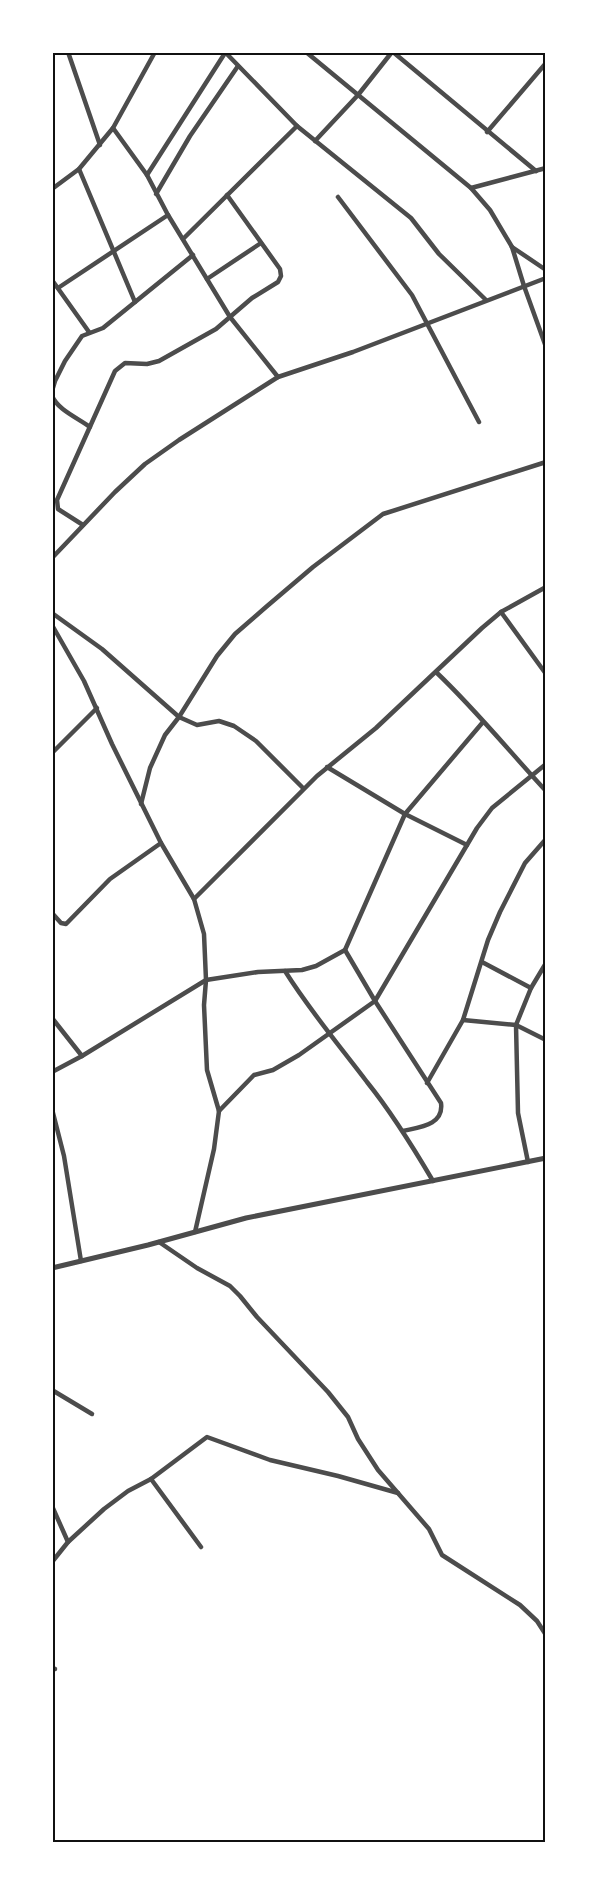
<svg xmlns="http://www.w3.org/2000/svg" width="598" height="1895" font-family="'Golos Text',sans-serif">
	<rect width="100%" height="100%" fill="#fff"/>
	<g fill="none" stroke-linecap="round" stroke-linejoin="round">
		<g stroke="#4c4c4c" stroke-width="4.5">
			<polyline points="68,52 100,145"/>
			<polyline points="225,52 297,126 411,218 439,254 486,300"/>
			<polyline points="306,52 471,188 490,210 512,247 524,286 546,347"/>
			<polyline points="393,52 536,171"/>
			<polyline points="113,128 147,175 168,215 230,317 278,377"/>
			<polyline points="487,132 546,63"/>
			<polyline points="315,141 358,95 392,52"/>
			<polyline points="79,169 135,302"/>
			<polyline points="147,175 225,53"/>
			<polyline points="471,188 546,168"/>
			<polyline points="52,189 79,169 113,128 155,52"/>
			<polyline points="156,194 190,136 238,66"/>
			<polyline points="338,197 412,295 479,422"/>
			<polyline points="183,239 297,126"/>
			<polyline points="512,247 546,270"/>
			<polyline points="207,279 261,243"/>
			<polyline points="52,280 89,332"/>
			<polyline points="58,288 168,215"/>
			<polyline points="52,391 55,381 65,361 82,336 103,328 193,255"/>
			<path d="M52,396c6,14 26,22 38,31"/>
			<polyline points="83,525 58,509 57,500 115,371 125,363 147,364 159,361 216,329 252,298 278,282 281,276 280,269 227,195"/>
			<polyline points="52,558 115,492 145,464 179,440 278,377 353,352 546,278"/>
			<polyline points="501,612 546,674"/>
			<polyline points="52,613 102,649 179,717 197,725 219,721 234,726 256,741 303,788"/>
			<polyline points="52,625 84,681 112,744 161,843 194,899 204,934 206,980 204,1005 207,1070 219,1111 214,1149 195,1232"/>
			<path d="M436,672c39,37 73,79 110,119"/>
			<polyline points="52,753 97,708"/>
			<polyline points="327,767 405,814 467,845"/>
			<polyline points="141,804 150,768 165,735 179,717 217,656 235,634 266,607 313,567 383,514 546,462"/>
			<polyline points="194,899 317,776 376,728 482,628 501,612 546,587"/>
			<polyline points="52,913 61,923 66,924 110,879 161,843"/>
			<path d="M345,950l30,51 66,102c3,22 -21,24 -38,28"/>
			<polyline points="482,962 531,988"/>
			<path d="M285,971c25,40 54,74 82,111 25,31 46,65 66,99"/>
			<polyline points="52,1018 82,1056"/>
			<polyline points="463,1020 516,1025 546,1040"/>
			<polyline points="52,1072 82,1056 206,980 258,972 302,970 316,966 345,950 405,814 483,722"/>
			<polyline points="427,1083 463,1020 488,940 500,912 525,863 546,839"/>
			<polyline points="52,1109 64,1156 81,1261"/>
			<polyline points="219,1111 254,1075 273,1070 299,1055 375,1001 477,828 492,808 546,764"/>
			<polyline points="528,1162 518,1113 516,1025 531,988 546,963"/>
			<polyline points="159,1242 197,1268 230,1286 240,1296 257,1317 328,1392 348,1417 358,1439 378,1470 429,1529 442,1555 520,1605 537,1621 546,1635"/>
			<polyline points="52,1390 92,1414"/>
			<polyline points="151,1479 201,1547"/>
			<polyline points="52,1506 68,1542"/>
			<polyline points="52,1562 68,1542 104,1509 128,1491 151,1479 207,1437 270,1460 338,1476 398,1493"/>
			<polyline points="52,1668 55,1669"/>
			<polyline points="544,1842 546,1841"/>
		</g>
		<polyline stroke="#4c4c4c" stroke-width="5" points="52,1268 148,1245 246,1218 546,1158"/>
	</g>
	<rect width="598" height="1895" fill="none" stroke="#ffffff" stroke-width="108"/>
	<rect x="54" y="54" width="490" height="1787" fill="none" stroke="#111" stroke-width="2"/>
</svg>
